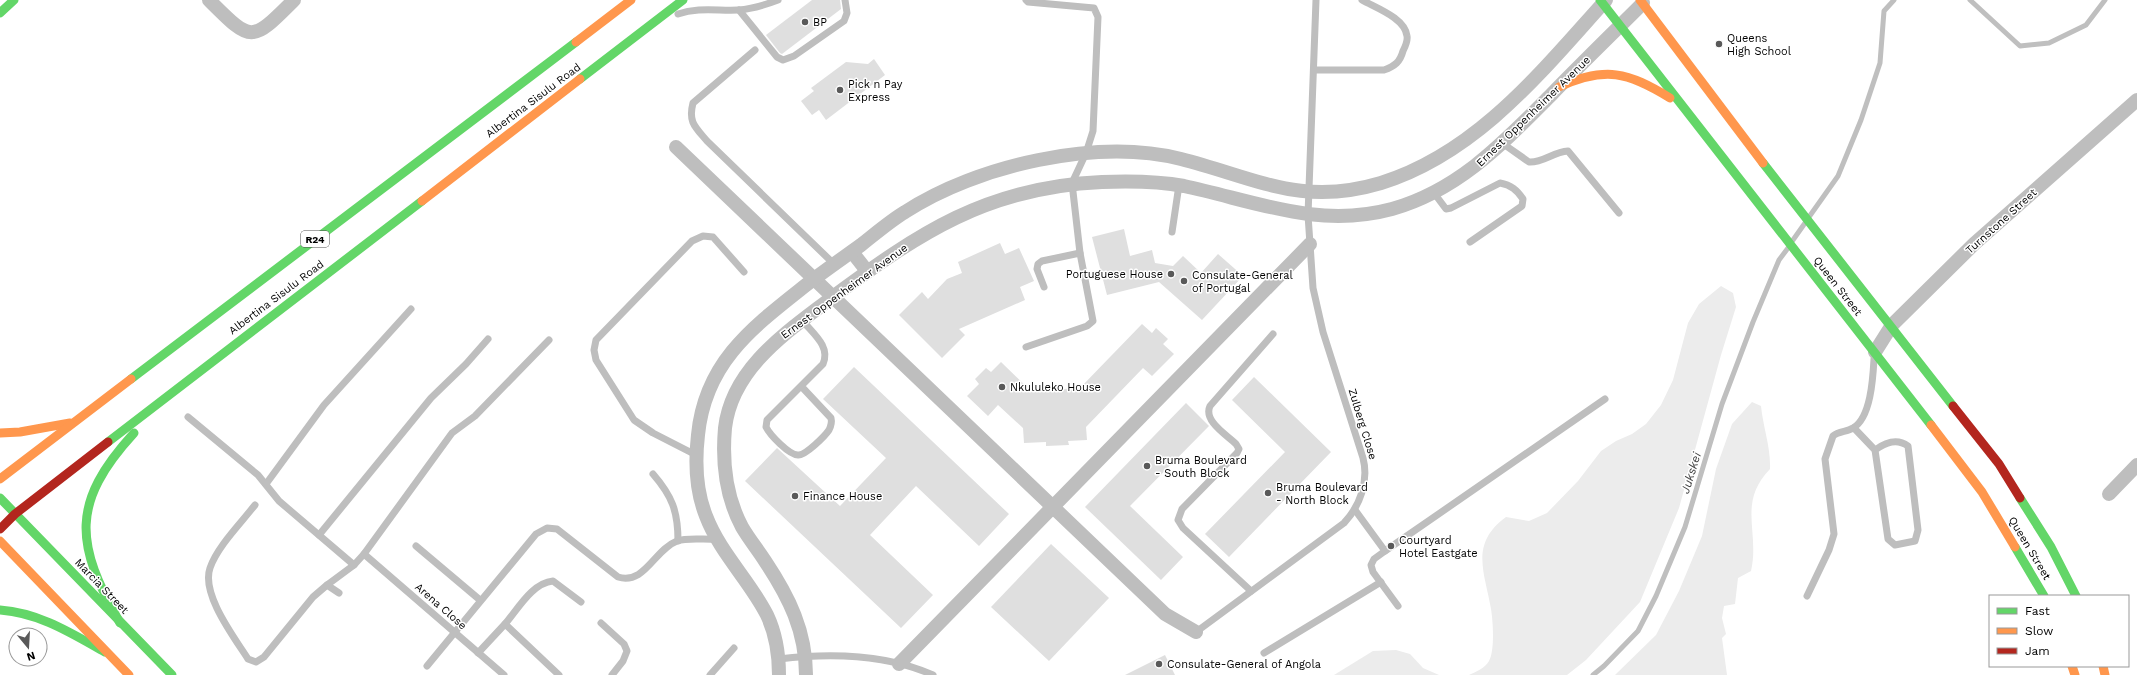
<svg xmlns="http://www.w3.org/2000/svg" width="2137" height="675" font-family="'Work Sans',sans-serif">
	<rect width="100%" height="100%" fill="#fff"/>
	<g fill="#ececec">
		<path d="M1721,286l12,7 3,14 -15,48 -42,153 -39,94 -54,58 -19,15h-98c7,-3 16,-7 20,-14 6,-11 4,-40 2,-52 -6,-36 -22,-65 15,-92l23,4 18,-8 31,-32 23,-30 15,-10 16,-7 14,-10 15,-19 12,-25 15,-57 11,-19z"/>
		<path d="M1752,402l9,4c2,21 10,42 9,63 -33,34 -10,63 -19,102l-13,7 -3,26 -11,2 -2,12 4,16 -4,4 5,37h-112l41,-40 23,-44 23,-55 14,-67 16,-45z"/>
		<polygon points="1396,650 1410,654 1423,668 1439,675 1334,675 1373,651"/>
	</g>
	<g fill="none" stroke-linecap="round" stroke-linejoin="round">
		<g stroke="#bfbfbf" stroke-width="5">
			<polyline points="1970,0 2020,46 2049,43 2086,25 2105,0"/>
			<polyline points="1809,217 1838,176 1861,120 1880,63 1884,11 1894,0"/>
			<polyline points="1793,240 1805,223"/>
			<polyline points="1593,675 1604,666 1638,631 1656,596 1685,527 1722,404 1753,322 1779,260 1788,248"/>
		</g>
	</g>
	<g fill="#dfdfdf">
		<polygon points="812,0 840,0 841,9 782,54 780,53 766,35"/>
		<polygon points="874,59 885,75 826,120 819,110 812,115 801,101 814,91 811,88 846,62 868,64"/>
		<polygon points="1124,229 1130,256 1152,250 1155,263 1173,266 1183,256 1201,273 1218,254 1243,276 1202,320 1159,282 1107,295 1092,237"/>
		<polygon points="1000,243 1005,254 1019,248 1034,281 1020,287 1025,300 959,329 965,335 942,358 899,315 922,292 928,299 947,279 962,273 958,262"/>
		<polygon points="1142,324 1152,333 1156,328 1168,339 1163,344 1174,354 1152,376 1143,368 1086,427 1087,440 1068,441 1069,445 1046,446 1046,442 1024,443 1023,428 998,405 988,416 967,396 979,384 975,379 986,368 991,372 1001,362 1031,391 1080,388"/>
		<polygon points="854,367 1009,514 979,546 916,486 870,535 933,595 901,628 745,481 777,448 840,506 886,458 823,399"/>
		<polygon points="1254,377 1331,452 1229,557 1205,534 1285,452 1232,400"/>
		<polygon points="1186,403 1209,426 1130,506 1183,557 1161,580 1085,507"/>
		<polygon points="1051,544 1109,598 1049,661 991,607"/>
		<polygon points="1165,655 1175,675 1125,675"/>
	</g>
	<g fill="none" stroke-linecap="round" stroke-linejoin="round">
		<g stroke="#bebebe" stroke-width="7">
			<polyline points="1026,0 1028,2 1094,8 1098,17 1093,131 1086,153 1072,183 1080,253 1093,321 1087,326 1026,347"/>
			<polyline points="739,10 777,57 783,60 794,56 844,21 847,13 845,0"/>
			<path d="M678,14c20,-7 40,-3 60,-4 14,-1 27,-5 40,-10"/>
			<path d="M755,50l-62,53c-5,19 2,24 14,38l127,123"/>
			<path d="M1314,70h70c11,-4 16,-8 19,-19 2,-4 5,-10 4,-15 -2,-18 -31,-28 -45,-36"/>
			<path d="M1502,143l27,19c14,1 24,-10 39,-11l51,62"/>
			<path d="M1434,193l12,16 5,-1 49,-25c11,2 17,7 23,16l-1,7 -52,36"/>
			<polyline points="1172,232 1179,185"/>
			<polyline points="1044,287 1037,269 1038,264 1042,261 1080,253"/>
			<path d="M801,386l30,32c1,4 0,8 -2,12 -4,6 -24,26 -31,25 -9,0 -28,-20 -32,-28l1,-7 56,-56c8,-18 -11,-31 -21,-44"/>
			<polyline points="188,417 258,475 279,501 354,565"/>
			<path d="M1854,428l21,22 13,89 7,6 20,-4 3,-11 -10,-84c-11,-8 -22,-4 -33,4"/>
			<polyline points="696,455 653,433 634,420 596,360 594,350 596,340 692,241 703,236 713,237 744,272"/>
			<path d="M653,474c19,22 25,37 25,67"/>
			<polyline points="266,484 324,405 411,309"/>
			<path d="M255,505c-14,18 -38,42 -45,63 -9,26 24,69 38,91l8,3 8,-5 49,-60 14,-12"/>
			<polyline points="1355,510 1385,551 1605,399"/>
			<polyline points="319,535 431,398 466,364 488,339"/>
			<polyline points="416,546 480,600"/>
			<polyline points="1385,551 1374,559 1371,565 1373,572 1398,606"/>
			<polyline points="364,554 504,675"/>
			<path d="M1251,591l-68,-63 -5,-8 4,-11 55,-56 2,-4 -3,-5c-9,-9 -33,-23 -26,-38l63,-72"/>
			<polyline points="339,593 327,585 354,565 364,554 452,433 475,416 549,340"/>
			<path d="M1807,596l22,-46 5,-16 -9,-75 8,-23c6,-5 14,-4 20,-8 18,-10 20,-51 21,-69"/>
			<polyline points="601,623 624,644 627,651 623,661 612,675"/>
			<path d="M505,624c13,-15 27,-41 48,-43l28,21"/>
			<path d="M1196,632l148,-109c16,-17 25,-42 19,-65l-40,-126 -10,-44 -5,-73 8,-215"/>
			<polyline points="478,653 505,624 559,675"/>
			<polyline points="1264,653 1381,582"/>
			<path d="M779,659c50,-6 107,-5 154,16"/>
			<path d="M427,666l109,-132 11,-6 10,1 61,48c27,8 36,-27 59,-36 11,-4 29,-1 40,-2"/>
			<polyline points="710,675 734,648"/>
		</g>
		<g stroke="#bebebe" stroke-width="14">
			<path d="M209,0c43,43 42,43 85,0"/>
			<polyline points="676,147 1165,614 1196,632"/>
			<polyline points="852,252 867,271"/>
			<polyline points="1875,352 1892,325 1974,244 2137,100"/>
			<polyline points="2109,494 2137,465"/>
			<polyline points="899,664 1310,244"/>
			<path d="M779,675c0,-21 -3,-41 -12,-60 -17,-34 -47,-62 -61,-99 -10,-25 -11,-55 -8,-81 7,-73 55,-108 108,-150 18,-14 37,-27 55,-40 14,-11 29,-24 44,-33 72,-47 192,-74 276,-53 75,19 120,48 200,24 96,-30 160,-111 225,-183"/>
			<path d="M806,675c0,-44 -17,-78 -41,-114 -7,-11 -16,-22 -23,-34 -16,-30 -20,-65 -17,-99 7,-60 62,-96 105,-129 89,-66 157,-112 272,-117 26,-1 55,-1 82,4 71,15 134,43 208,23 67,-19 111,-66 159,-114 30,-31 61,-61 92,-92"/>
		</g>
		<g stroke="#63d668" stroke-width="9">
			<polyline points="1600,0 1931,425"/>
			<polyline points="0,13 14,0"/>
			<polyline points="580,79 683,0"/>
			<polyline points="1763,163 1953,406"/>
			<polyline points="131,379 576,42"/>
			<polyline points="108,442 422,201"/>
			<polyline points="0,498 172,675"/>
			<polyline points="2020,498 2051,547 2076,596"/>
			<polyline points="2015,547 2044,596"/>
			<path d="M0,610c40,3 71,23 105,42"/>
			<path d="M120,623c-45,-79 -50,-120 14,-190"/>
		</g>
		<g stroke="#ff974d" stroke-width="9">
			<polyline points="1640,0 1763,163"/>
			<polyline points="576,42 631,0"/>
			<path d="M1559,87c46,-21 69,-15 111,11"/>
			<polyline points="422,201 580,79"/>
			<polyline points="1931,425 1982,492 2015,547"/>
			<polyline points="0,433 20,432 70,423"/>
			<polyline points="0,479 131,379"/>
			<polyline points="0,541 129,675"/>
			<polyline points="2072,666 2075,675"/>
			<polyline points="2103,666 2105,675"/>
		</g>
		<g stroke="#b3261e" stroke-width="9">
			<polyline points="1953,406 1999,464 2020,498"/>
			<polyline points="0,529 15,514 108,442"/>
		</g>
	</g>
	<g fill="#595959" stroke="#fff" stroke-width="1.5">
		<circle cx="805" cy="22" r="4"/>
		<circle cx="1719" cy="44" r="4"/>
		<circle cx="840" cy="90" r="4"/>
		<circle cx="1171" cy="274" r="4"/>
		<circle cx="1184" cy="281" r="4"/>
		<circle cx="1002" cy="387" r="4"/>
		<circle cx="1147" cy="466" r="4"/>
		<circle cx="1268" cy="493" r="4"/>
		<circle cx="795" cy="496" r="4"/>
		<circle cx="1391" cy="546" r="4"/>
		<circle cx="1159" cy="664" r="4"/>
	</g>
	<g text-anchor="middle" stroke-width="3" stroke-linejoin="round" paint-order="stroke">
		<rect fill="#fff" stroke="#4c4c4c" stroke-width="1" x="301" y="231" width="28" height="16" rx="3"/>
		<g font-size="10" font-weight="bold" fill="#000">
			<text x="315" y="243">R24</text>
		</g>
		<g font-size="11" fill="#000" stroke="#fff" text-anchor="start">
			<text x="813" y="26">BP</text>
			<text x="1727" y="42">Queens<tspan x="1727" dy="13">High School</tspan></text>
			<text x="848" y="88">Pick n Pay<tspan x="848" dy="13">Express</tspan></text>
			<text x="1163" y="278" text-anchor="end">Portuguese House</text>
			<text x="1192" y="279">Consulate-General<tspan x="1192" dy="13">of Portugal</tspan></text>
			<text x="1010" y="391">Nkululeko House</text>
			<text x="1155" y="464">Bruma Boulevard<tspan x="1155" dy="13">- South Block</tspan></text>
			<text x="1276" y="491">Bruma Boulevard<tspan x="1276" dy="13">- North Block</tspan></text>
			<text x="803" y="500">Finance House</text>
			<text x="1399" y="544">Courtyard<tspan x="1399" dy="13">Hotel Eastgate</tspan></text>
			<text x="1167" y="668">Consulate-General of Angola</text>
		</g>
		<g font-size="11" fill="#000" stroke="#fff">
			<text transform="translate(533 100) rotate(-37)" y="4">Albertina Sisulu Road</text>
			<text transform="translate(1533 111) rotate(-44)" y="4">Ernest Oppenheimer Avenue</text>
			<text transform="translate(2001 221) rotate(-42)" y="4">Turnstone Street</text>
			<text transform="translate(1838 286) rotate(52)" y="4">Queen Street</text>
			<text transform="translate(844 291) rotate(-36)" y="4">Ernest Oppenheimer Avenue</text>
			<text transform="translate(276 297) rotate(-37)" y="4">Albertina Sisulu Road</text>
			<text transform="translate(1363 424) rotate(73)" y="4">Zulberg Close</text>
			<text transform="translate(2030 548) rotate(59)" y="4">Queen Street</text>
			<text transform="translate(102 586) rotate(46)" y="4">Marcia Street</text>
			<text transform="translate(441 606) rotate(41)" y="4">Arena Close</text>
		</g>
		<g font-size="12" font-style="italic" fill="#444" stroke="#fff">
			<text transform="translate(1691 473) rotate(-73)" y="4">Jukskei</text>
		</g>
	</g>
	<rect x="1989" y="595" width="140" height="72" fill="#ffffff" stroke="#999999"/>
	<rect x="1997" y="608" width="20" height="6" fill="#63d668" stroke="#999999"/>
	<text x="2025" y="615" font-size="12" fill="#000000">Fast</text>
	<rect x="1997" y="628" width="20" height="6" fill="#ff974d" stroke="#999999"/>
	<text x="2025" y="635" font-size="12" fill="#000000">Slow</text>
	<rect x="1997" y="648" width="20" height="6" fill="#b3261e" stroke="#999999"/>
	<text x="2025" y="655" font-size="12" fill="#000000">Jam</text>
	<g transform="translate(28 647) rotate(162)"><circle r="19" fill="#ffffff" stroke="#999999"/>
	<path d="M0-3L7 15L0 10L-7 15Z" fill="#595959"/>
	<text y="-6" font-size="11" font-weight="bold" text-anchor="middle" fill="#000000">N</text>
	</g>
</svg>
